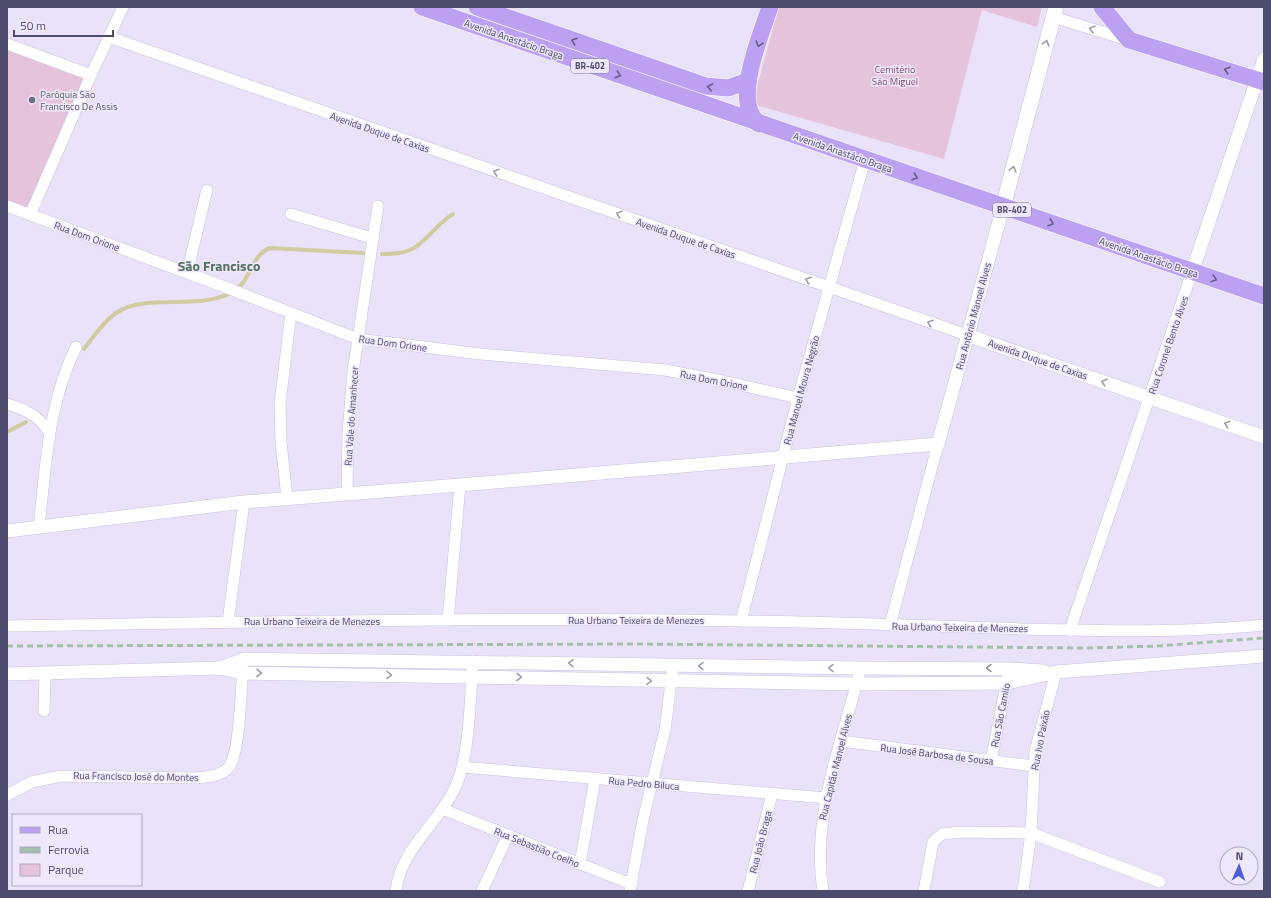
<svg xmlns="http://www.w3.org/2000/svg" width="1271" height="898" font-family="'Titillium Web',sans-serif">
	<rect width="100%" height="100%" fill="#eae2f9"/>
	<g fill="#e5c3db">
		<polygon points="779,7 1042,7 1037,27 982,10 944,159 752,104"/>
		<polygon points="9,45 91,75 30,215 7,206 7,51"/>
	</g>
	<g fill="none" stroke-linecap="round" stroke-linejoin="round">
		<g stroke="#d1cba1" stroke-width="4">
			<path d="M382,254c9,0 20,0 28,-4 15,-6 26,-26 43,-36"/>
			<path d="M84,349c9,-12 19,-27 32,-36 30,-20 77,-3 113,-19 22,-9 21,-39 41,-46l93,5"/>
			<polyline points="7,432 26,422"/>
		</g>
		<defs>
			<g id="minor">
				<polyline points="1053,17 1128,40"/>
				<polyline points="109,37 967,335"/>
				<polyline points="7,44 91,75"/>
				<polyline points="7,206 225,287 358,339 481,354 665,370 723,381 798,398"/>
				<polyline points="291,214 372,238"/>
				<polyline points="30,215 91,75 123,7"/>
				<polyline points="187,273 207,190"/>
				<path d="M7,404c18,5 32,12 42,28"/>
				<polyline points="347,494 348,433 353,372 378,206"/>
				<polyline points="287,498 281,442 280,403 291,313"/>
				<path d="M39,527c7,-63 9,-123 37,-180"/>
				<polyline points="448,620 460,485"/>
				<polyline points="741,621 798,398 865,160"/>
				<polyline points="228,622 244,502"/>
				<polyline points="890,625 938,444"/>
				<path d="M7,626c244,-4 489,-9 733,-5 95,1 189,5 284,8 80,2 160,4 240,-4"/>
				<polyline points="1070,630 1192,272"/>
				<polyline points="44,711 45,673"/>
				<polyline points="841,741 1033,766"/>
				<polyline points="991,761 1008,675"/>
				<polyline points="462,767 826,798"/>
				<path d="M7,795l25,-13 29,-6 133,2c11,-1 27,-1 35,-11 11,-14 12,-80 14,-101"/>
				<polyline points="442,809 631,884"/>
				<polyline points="580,864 595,779"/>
				<path d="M396,891c4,-41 42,-67 59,-103 15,-31 15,-91 18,-127"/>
				<polyline points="482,891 508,835"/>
				<polyline points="630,891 643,820 665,730 673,666"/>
				<polyline points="748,891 772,794"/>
				<path d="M823,891c-12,-74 19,-151 38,-223"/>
				<polyline points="924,891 933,842 942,834 959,832 1031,833 1160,882"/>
				<polyline points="1023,891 1031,833 1035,752 1056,672"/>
			</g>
			<g id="tertiary">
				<polyline points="1192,272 1264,59"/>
				<polyline points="967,335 1264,437"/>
				<polyline points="7,531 244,502 460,485 938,444 1003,207"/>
				<polyline points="220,668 244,659 861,668 1010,669 1043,671"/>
				<polyline points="7,674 220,668 242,673 856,684 1007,683 1056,672 1264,656"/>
			</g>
			<polyline id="secondary" points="1003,207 1056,7"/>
			<g id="primary">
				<polyline points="422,7 1264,296"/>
				<polyline points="477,7 706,86 728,88 748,81"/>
				<polyline points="1102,7 1129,40 1264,82"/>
				<path d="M759,124c-28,-21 2,-89 11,-117"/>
			</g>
		</defs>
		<use href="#minor" stroke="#c7c2df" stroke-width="12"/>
		<use href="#tertiary" stroke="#c7c2df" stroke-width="14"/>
		<use href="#secondary" stroke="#c6c0e3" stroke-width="16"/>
		<use href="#primary" stroke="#fff" stroke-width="18"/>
		<use href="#minor" stroke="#fff" stroke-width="11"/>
		<use href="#tertiary" stroke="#fff" stroke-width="13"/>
		<use href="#secondary" stroke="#fff" stroke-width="15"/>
		<use href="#primary" stroke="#bca1f2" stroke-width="17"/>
		<polyline stroke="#a3c1aa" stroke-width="3" stroke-dasharray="6 4" stroke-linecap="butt" points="7,646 635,644 1086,648 1158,646 1264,638"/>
	</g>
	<defs><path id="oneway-chevron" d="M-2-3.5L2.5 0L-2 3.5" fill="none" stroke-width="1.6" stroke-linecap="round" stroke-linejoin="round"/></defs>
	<g stroke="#9e9daf">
		<use href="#oneway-chevron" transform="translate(1092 29) rotate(-164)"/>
		<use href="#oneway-chevron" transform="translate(1046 43) rotate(-75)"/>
		<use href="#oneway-chevron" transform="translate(1013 169) rotate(-75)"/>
		<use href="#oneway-chevron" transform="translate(496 172) rotate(-161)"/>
		<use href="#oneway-chevron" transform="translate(619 214) rotate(-161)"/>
		<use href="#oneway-chevron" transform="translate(808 280) rotate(-161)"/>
		<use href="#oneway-chevron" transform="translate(930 323) rotate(-161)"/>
		<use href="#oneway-chevron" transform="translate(1104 382) rotate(-161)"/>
		<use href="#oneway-chevron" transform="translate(1227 424) rotate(-161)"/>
		<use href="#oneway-chevron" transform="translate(571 663) rotate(-179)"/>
		<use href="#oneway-chevron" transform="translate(701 666) rotate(-179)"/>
		<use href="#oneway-chevron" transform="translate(831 668) rotate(-179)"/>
		<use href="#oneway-chevron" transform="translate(989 668) rotate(-180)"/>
		<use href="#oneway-chevron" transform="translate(259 673) rotate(1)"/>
		<use href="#oneway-chevron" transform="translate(389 675) rotate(1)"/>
		<use href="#oneway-chevron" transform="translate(519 677) rotate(1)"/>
		<use href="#oneway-chevron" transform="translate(649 681) rotate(2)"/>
	</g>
	<g stroke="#645d88">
		<use href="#oneway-chevron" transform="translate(574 41) rotate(-161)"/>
		<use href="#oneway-chevron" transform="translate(759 44) rotate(107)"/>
		<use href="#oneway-chevron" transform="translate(1227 70) rotate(-163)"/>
		<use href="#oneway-chevron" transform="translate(618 75) rotate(19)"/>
		<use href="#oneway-chevron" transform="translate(710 87) rotate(-168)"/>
		<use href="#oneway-chevron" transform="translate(915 177) rotate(19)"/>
		<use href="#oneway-chevron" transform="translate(1051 223) rotate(19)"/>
		<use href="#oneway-chevron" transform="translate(1214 279) rotate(19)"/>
	</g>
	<circle fill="#6b7280" stroke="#efe8fd" stroke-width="1.5" cx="32" cy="100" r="4"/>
	<g text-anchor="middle" stroke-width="3" stroke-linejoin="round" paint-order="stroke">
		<g fill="#efe8fd" stroke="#7e7b99" stroke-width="1">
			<rect x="571" y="59" width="38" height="14" rx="3"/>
			<rect x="993" y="203" width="38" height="14" rx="3"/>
		</g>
		<g font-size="9" font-weight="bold" fill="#4e4c6e">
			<text x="590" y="69">BR-402</text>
			<text x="1012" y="213">BR-402</text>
		</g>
		<g font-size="10" fill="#4e4c6e" stroke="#efe8fd">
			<text transform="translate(514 39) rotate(19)" y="4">Avenida Anastácio Braga</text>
			<text transform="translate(380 132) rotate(19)" y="4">Avenida Duque de Caxias</text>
			<text transform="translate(843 152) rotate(19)" y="4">Avenida Anastácio Braga</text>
			<text transform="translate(87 236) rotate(20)" y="4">Rua Dom Orione</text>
			<text transform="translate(686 238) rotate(19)" y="4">Avenida Duque de Caxias</text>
			<text transform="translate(1149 257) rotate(19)" y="4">Avenida Anastácio Braga</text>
			<text transform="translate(973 316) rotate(-75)" y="4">Rua Antônio Manoel Alves</text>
			<text transform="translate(393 343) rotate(8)" y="4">Rua Dom Orione</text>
			<text transform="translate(1168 345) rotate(-71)" y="4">Rua Coronel Bento Alves</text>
			<text transform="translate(1038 359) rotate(19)" y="4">Avenida Duque de Caxias</text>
			<text transform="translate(714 380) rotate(11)" y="4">Rua Dom Orione</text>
			<text transform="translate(801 390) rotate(-75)" y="4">Rua Manoel Moura Negrão</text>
			<text transform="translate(351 416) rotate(-86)" y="4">Rua Vale do Amanhecer</text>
			<text x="636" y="624">Rua Urbano Teixeira de Menezes</text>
			<text x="312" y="625">Rua Urbano Teixeira de Menezes</text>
			<text transform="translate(960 627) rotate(1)" y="4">Rua Urbano Teixeira de Menezes</text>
			<text transform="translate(1000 715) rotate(-79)" y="4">Rua São Camilo</text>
			<text transform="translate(1040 740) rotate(-79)" y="4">Rua Ivo Paixão</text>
			<text transform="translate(937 754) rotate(7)" y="4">Rua José Barbosa de Sousa</text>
			<text transform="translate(835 767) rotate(-76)" y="4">Rua Capitão Manoel Alves</text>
			<text transform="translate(136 776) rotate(1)" y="4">Rua Francisco José do Montes</text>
			<text transform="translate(644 783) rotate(5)" y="4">Rua Pedro Biluca</text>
			<text transform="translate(760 842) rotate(-76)" y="4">Rua João Braga</text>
			<text transform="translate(537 847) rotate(22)" y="4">Rua Sebastião Coelho</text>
		</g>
		<g font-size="10" fill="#7e4b69" stroke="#efe8fd">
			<text x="895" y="73">Cemitério<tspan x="895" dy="12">São Miguel</tspan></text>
		</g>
		<g font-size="10" fill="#5b616d" stroke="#efe8fd" text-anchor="start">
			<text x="40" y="98">Paróquia São<tspan x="40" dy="12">Francisco De Assis</tspan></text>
		</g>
		<g font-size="14" font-weight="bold" fill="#52715e" stroke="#efe8fd">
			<text x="219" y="271">São Francisco</text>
		</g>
	</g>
	<rect width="1271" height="898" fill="none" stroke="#4e4c6e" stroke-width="16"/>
	<rect x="12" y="814" width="130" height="72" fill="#efe8fd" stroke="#afaac4"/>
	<rect x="20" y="827" width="20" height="6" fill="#bca1f2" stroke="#afaac4"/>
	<text x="48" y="834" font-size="12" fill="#4e4c6e">Rua</text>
	<rect x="20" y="847" width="20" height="6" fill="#a3c1aa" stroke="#afaac4"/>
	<text x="48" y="854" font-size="12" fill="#4e4c6e">Ferrovia</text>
	<rect x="20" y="864" width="20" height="12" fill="#e5c3db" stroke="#afaac4"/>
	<text x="48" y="874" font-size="12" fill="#4e4c6e">Parque</text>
	<g transform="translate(1239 866) rotate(2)"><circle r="19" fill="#efe8fd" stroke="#afaac4"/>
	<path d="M0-3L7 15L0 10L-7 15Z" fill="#535cd8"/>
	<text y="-6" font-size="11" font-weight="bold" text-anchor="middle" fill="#4e4c6e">N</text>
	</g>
	<path d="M14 30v6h99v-6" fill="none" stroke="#4e4c6e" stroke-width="2"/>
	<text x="20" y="30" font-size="12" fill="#4e4c6e" stroke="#efe8fd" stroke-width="3" paint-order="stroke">50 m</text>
</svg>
